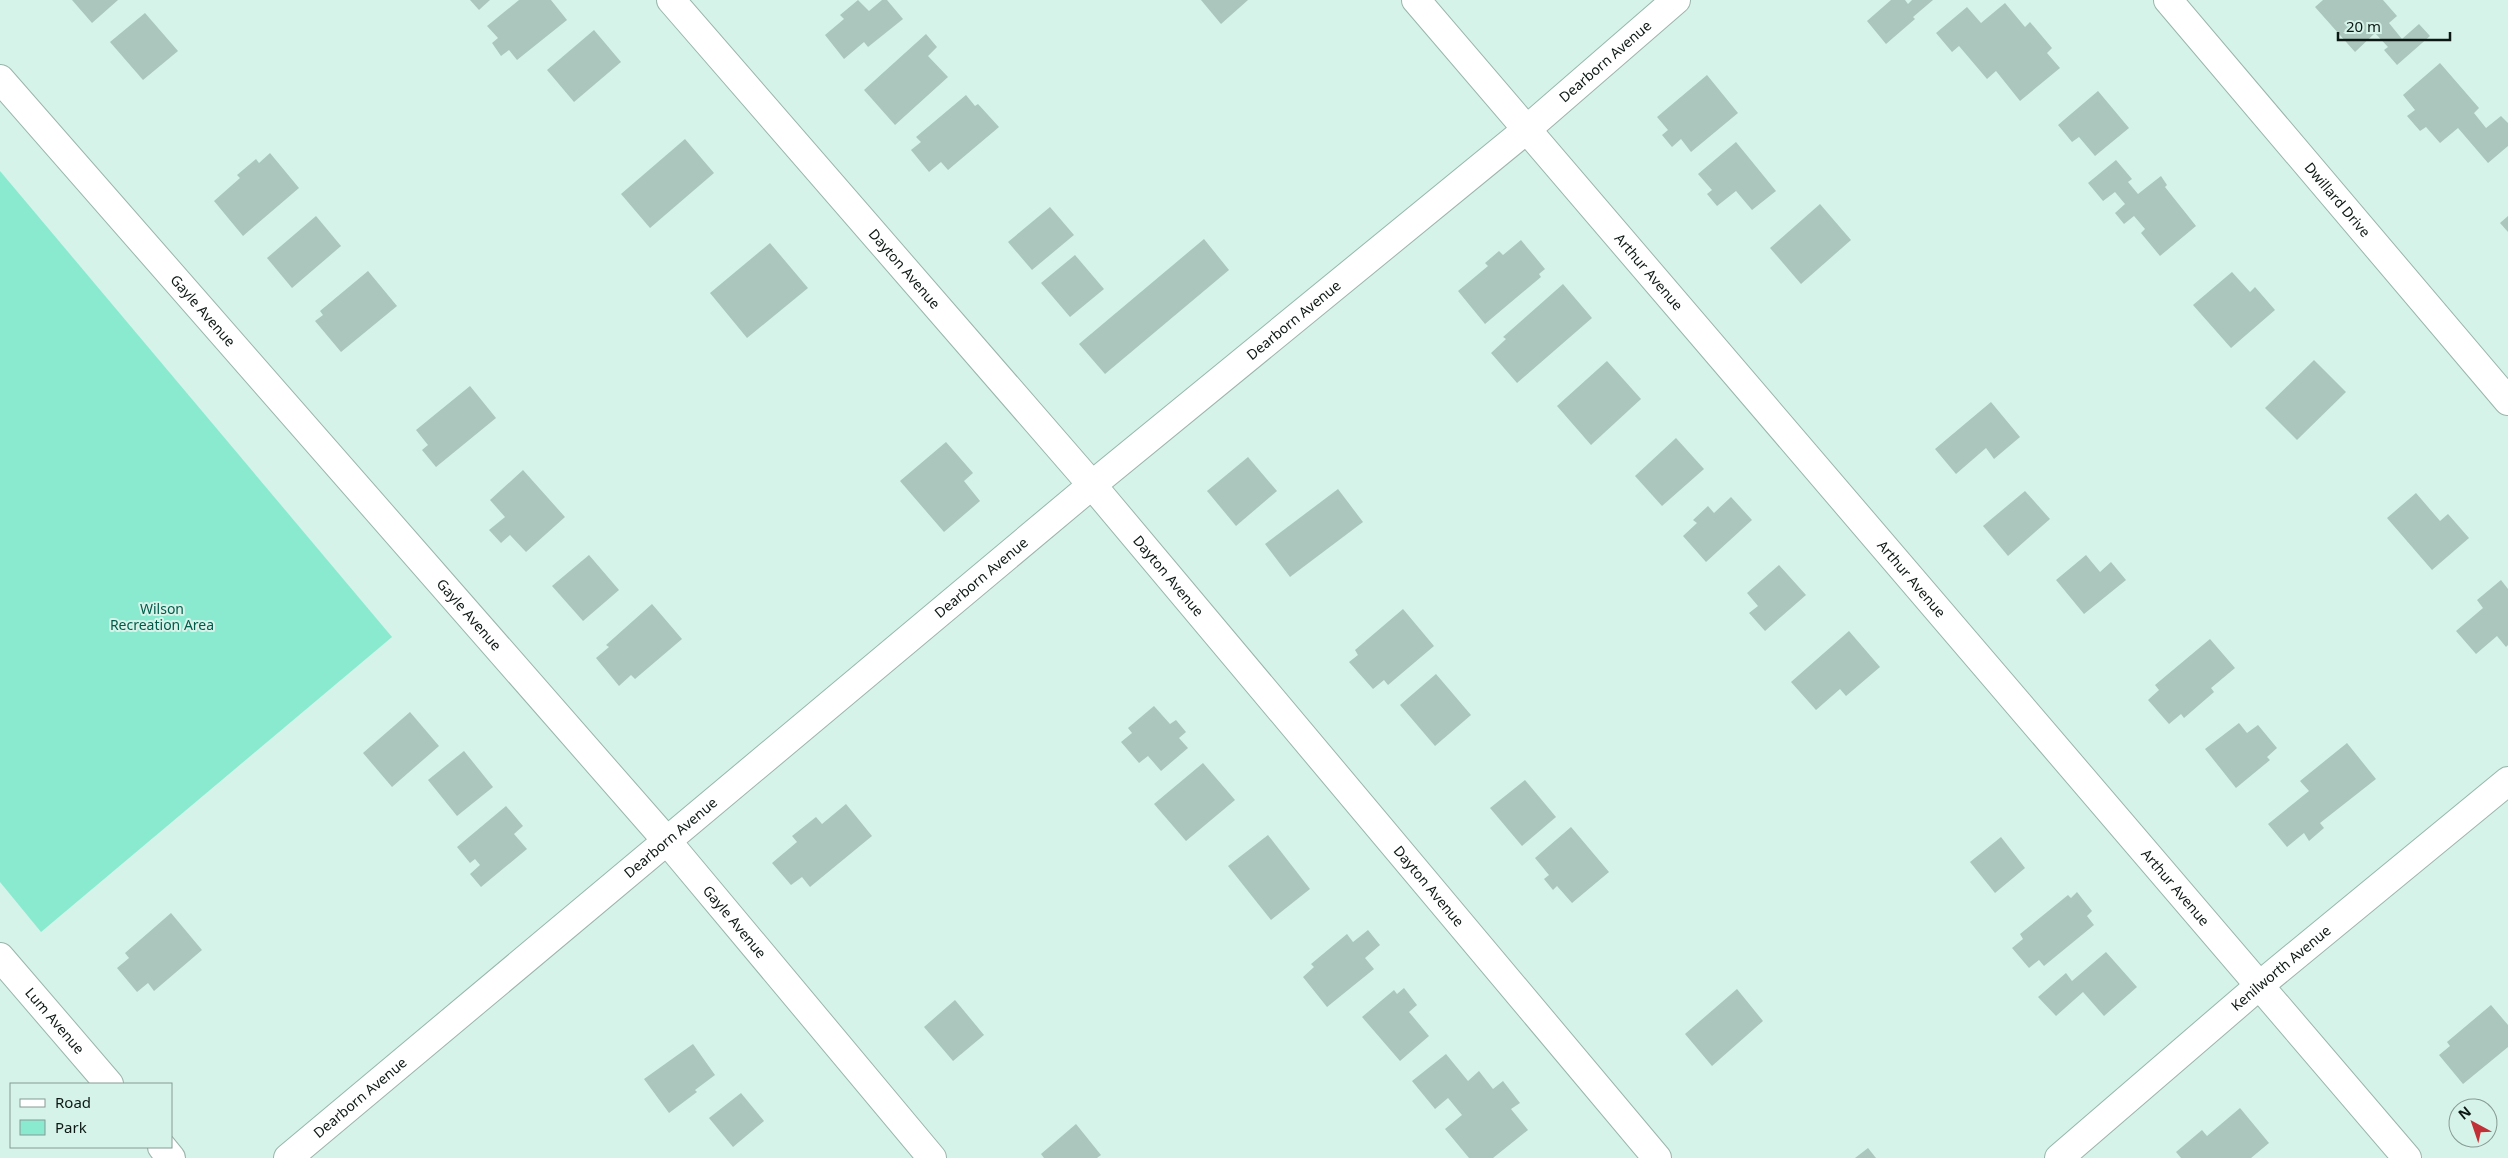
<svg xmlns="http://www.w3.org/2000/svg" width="2508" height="1158" font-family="'Noto Sans',sans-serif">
	<rect width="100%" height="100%" fill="#d6f3e9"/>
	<polygon fill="#8aeacf" points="0,171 392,637 41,932 0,882"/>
	<g fill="#abc7bd">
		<polygon points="72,0 118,0 92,23"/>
		<polygon points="470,0 490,0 479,10"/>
		<polygon points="519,0 551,0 567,20 517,60 509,50 501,56 492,43 498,38 487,26"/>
		<polygon points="858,0 869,11 882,0 887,0 903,19 868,47 864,42 844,59 825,35 844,19 840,15"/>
		<polygon points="1201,0 1248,0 1221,24"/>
		<polygon points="1891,0 1905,0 1908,4 1912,0 1933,0 1913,17 1915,19 1886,44 1867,21"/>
		<polygon points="2323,0 2383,0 2397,16 2389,23 2402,39 2419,24 2430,36 2397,65 2384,50 2388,47 2375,33 2355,52 2315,7"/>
		<polygon points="2005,3 2025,27 2030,22 2052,48 2047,53 2060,68 2020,101 1996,71 1987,79 1959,46 1952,52 1936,33 1967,7 1981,23"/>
		<polygon points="145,13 178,51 143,80 110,42"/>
		<polygon points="594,30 621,62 574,102 547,70"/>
		<polygon points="926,34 937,47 928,56 948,77 895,125 864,90"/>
		<polygon points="2440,63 2479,108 2474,113 2486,128 2501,116 2508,123 2508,146 2488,163 2458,128 2440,143 2426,127 2420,131 2407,116 2415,110 2403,95"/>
		<polygon points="1707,75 1738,113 1691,152 1681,139 1672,147 1662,135 1668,130 1657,117"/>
		<polygon points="2098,91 2129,128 2095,156 2079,137 2072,142 2058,125"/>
		<polygon points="966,95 975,106 978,104 999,127 948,170 941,162 929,172 911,150 921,142 916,137"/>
		<polygon points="685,139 714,173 650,228 621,194"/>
		<polygon points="1736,142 1776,191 1752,210 1736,191 1717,206 1707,194 1712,190 1698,174"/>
		<polygon points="270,153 299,188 243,236 214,201 240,178 237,175 256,159 259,163"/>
		<polygon points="2116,160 2132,179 2128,182 2138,194 2161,176 2167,185 2165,187 2196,226 2160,256 2141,233 2145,229 2134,216 2124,224 2115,213 2125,204 2115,192 2103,201 2088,183"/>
		<polygon points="1820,204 1851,240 1801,284 1770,248"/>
		<polygon points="1050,207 1074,235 1032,270 1008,242"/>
		<polygon points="316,216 341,246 292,288 267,258"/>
		<polygon points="2508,216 2508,232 2500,223"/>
		<polygon points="1204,239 1229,270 1105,374 1079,344"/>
		<polygon points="1521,240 1545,269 1539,274 1541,277 1485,324 1458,291 1488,266 1485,263 1499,251 1503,255"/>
		<polygon points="770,243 808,288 747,338 710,293"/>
		<polygon points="1075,255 1104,289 1070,317 1041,283"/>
		<polygon points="368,271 397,306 341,352 315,321 323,315 320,311"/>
		<polygon points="2232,272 2250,292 2255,287 2275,310 2231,348 2193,305"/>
		<polygon points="1563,284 1592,318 1517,383 1491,353 1506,339 1503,337"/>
		<polygon points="2314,360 2346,392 2297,440 2265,408"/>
		<polygon points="1607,361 1641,399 1591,445 1557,406"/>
		<polygon points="470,386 496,418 436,467 422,450 428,445 416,430"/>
		<polygon points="1991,402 2020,437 1994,459 1986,448 1956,474 1935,449"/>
		<polygon points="1676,438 1704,469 1662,506 1635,476"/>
		<polygon points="946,442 973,473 964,481 980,501 944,532 900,481"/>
		<polygon points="1248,457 1277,491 1236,526 1207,491"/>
		<polygon points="523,470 565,517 526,552 510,535 501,543 489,530 505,517 490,500"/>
		<polygon points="1338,489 1363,522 1290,577 1265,544"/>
		<polygon points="2025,491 2050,519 2008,556 1983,526"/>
		<polygon points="2416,493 2440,521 2448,514 2469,538 2432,570 2387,518"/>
		<polygon points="1731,497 1752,520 1706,562 1683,536 1697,523 1693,520 1708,506 1714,513"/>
		<polygon points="589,555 619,590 583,621 552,586"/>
		<polygon points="2086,555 2100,572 2111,562 2126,580 2084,614 2056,580"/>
		<polygon points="1779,565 1806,595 1765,631 1749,613 1758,606 1747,593"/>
		<polygon points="2501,580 2508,589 2508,645 2506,647 2497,636 2476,654 2456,631 2483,608 2477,600"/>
		<polygon points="652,604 682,639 635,679 631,675 619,686 596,658 609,647 606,645"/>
		<polygon points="1403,609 1434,646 1388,685 1384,680 1373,689 1349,662 1358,655 1355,650"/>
		<polygon points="1849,631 1880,667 1846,696 1840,689 1816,710 1791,682"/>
		<polygon points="2210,639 2235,668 2211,688 2214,692 2184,718 2181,714 2169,724 2148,700 2159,690 2155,685"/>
		<polygon points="1436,674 1471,715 1435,746 1400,705"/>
		<polygon points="1154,706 1170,724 1176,720 1186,732 1179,738 1188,748 1161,771 1148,756 1139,763 1121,742 1132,733 1128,728"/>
		<polygon points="410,712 439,746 392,787 363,753"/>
		<polygon points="2239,723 2247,733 2258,725 2277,748 2267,757 2270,760 2236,788 2205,749"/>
		<polygon points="2347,743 2376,779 2320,823 2324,828 2309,841 2304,833 2287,847 2268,824 2309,791 2300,781"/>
		<polygon points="464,751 493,787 457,816 428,780"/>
		<polygon points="1203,763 1235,800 1186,841 1154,804"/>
		<polygon points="1525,780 1556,817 1522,846 1490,808"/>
		<polygon points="846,804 872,836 810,887 802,877 791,885 772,863 797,842 792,836 816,817 822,824"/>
		<polygon points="506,806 523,826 514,834 527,849 481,887 470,874 480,865 475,859 470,863 457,847"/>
		<polygon points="1571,827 1609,872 1572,903 1557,886 1553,890 1544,879 1549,875 1535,858"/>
		<polygon points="1268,835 1310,889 1271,920 1228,866"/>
		<polygon points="2001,837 2025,868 1995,893 1970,862"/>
		<polygon points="2077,892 2092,911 2087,916 2094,925 2044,966 2039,960 2029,968 2012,948 2023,939 2020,934 2068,895 2071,898"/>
		<polygon points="171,913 202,950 154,991 148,983 137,992 117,968 129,958 125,953"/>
		<polygon points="1368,930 1380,945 1365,958 1374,969 1327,1007 1303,977 1314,967 1311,964 1347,934 1353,942"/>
		<polygon points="2106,952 2137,987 2104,1016 2083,992 2056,1016 2038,997 2066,973 2072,981"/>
		<polygon points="1404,988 1417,1005 1409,1012 1429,1036 1400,1061 1362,1017 1394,990 1397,994"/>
		<polygon points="1737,989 1763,1021 1712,1066 1685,1034"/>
		<polygon points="955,1000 984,1035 953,1061 924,1027"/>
		<polygon points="2491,1005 2508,1025 2508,1047 2463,1084 2439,1055 2450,1046 2447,1042"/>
		<polygon points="693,1044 715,1075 695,1090 697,1092 669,1113 644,1079"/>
		<polygon points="1446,1054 1468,1081 1479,1071 1493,1089 1503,1081 1520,1103 1511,1109 1528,1130 1493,1158 1469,1158 1445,1129 1462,1115 1448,1098 1435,1109 1412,1081"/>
		<polygon points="741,1093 764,1121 733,1147 709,1118"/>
		<polygon points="2240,1108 2269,1143 2251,1158 2181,1158 2176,1152 2202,1130 2207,1136"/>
		<polygon points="1076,1124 1101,1155 1097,1158 1044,1158 1041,1154"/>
		<polygon points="1868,1148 1876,1158 1855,1158"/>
	</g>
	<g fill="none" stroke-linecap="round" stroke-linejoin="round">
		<defs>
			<g id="minor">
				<path id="s1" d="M671,0l421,485 565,673"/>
				<path id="s2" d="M1416,0l991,1158"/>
				<path id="s3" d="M2168,0l340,401"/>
				<path id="s4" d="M0,79l667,762 265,317"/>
				<path id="s5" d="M0,957l109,127"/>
				<polyline points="162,1147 171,1158"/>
				<path id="s6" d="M288,1158l804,-673 434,-355 150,-130"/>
				<path id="s7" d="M2059,1158l201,-173 248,-204"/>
			</g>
		</defs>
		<use href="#minor" stroke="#9ab5ac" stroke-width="30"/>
		<use href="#minor" stroke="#fff" stroke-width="28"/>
	</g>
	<g text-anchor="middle" stroke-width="4" stroke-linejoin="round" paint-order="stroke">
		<g font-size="14" fill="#0d1814" stroke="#d6f3e9">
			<text dy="5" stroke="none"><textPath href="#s6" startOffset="1714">Dearborn Avenue</textPath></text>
			<text dy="5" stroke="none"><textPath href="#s3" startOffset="262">Dwillard Drive</textPath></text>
			<text dy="5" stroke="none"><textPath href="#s1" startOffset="356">Dayton Avenue</textPath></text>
			<text dy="5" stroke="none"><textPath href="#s2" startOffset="358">Arthur Avenue</textPath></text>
			<text dy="5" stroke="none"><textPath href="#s4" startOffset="308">Gayle Avenue</textPath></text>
			<text dy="5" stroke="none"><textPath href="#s6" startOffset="1309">Dearborn Avenue</textPath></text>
			<text dy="5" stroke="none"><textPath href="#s1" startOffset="761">Dayton Avenue</textPath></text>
			<text dy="5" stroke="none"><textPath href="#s6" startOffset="904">Dearborn Avenue</textPath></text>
			<text dy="5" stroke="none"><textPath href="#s2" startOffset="762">Arthur Avenue</textPath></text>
			<text dy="5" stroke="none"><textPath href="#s4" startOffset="712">Gayle Avenue</textPath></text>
			<text dy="5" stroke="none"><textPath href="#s6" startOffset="499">Dearborn Avenue</textPath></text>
			<text dy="5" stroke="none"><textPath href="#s1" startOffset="1166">Dayton Avenue</textPath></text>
			<text dy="5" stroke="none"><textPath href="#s2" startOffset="1168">Arthur Avenue</textPath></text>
			<text dy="5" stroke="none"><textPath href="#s4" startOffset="1118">Gayle Avenue</textPath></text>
			<text dy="5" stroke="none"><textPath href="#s7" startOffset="292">Kenilworth Avenue</textPath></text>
			<text dy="5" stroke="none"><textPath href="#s5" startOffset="84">Lum Avenue</textPath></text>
			<text dy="5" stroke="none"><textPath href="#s6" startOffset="94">Dearborn Avenue</textPath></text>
		</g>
		<g font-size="14" fill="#005b49" stroke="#d6f3e9">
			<text x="162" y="614">Wilson<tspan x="162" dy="16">Recreation Area</tspan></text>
		</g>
	</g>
	<rect x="10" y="1083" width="162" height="65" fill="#d6f3e9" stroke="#869b94"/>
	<rect x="20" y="1099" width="25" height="8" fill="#ffffff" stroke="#869b94"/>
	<text x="55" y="1108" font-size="15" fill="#0d1814">Road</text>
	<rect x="20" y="1120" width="25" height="15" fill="#8aeacf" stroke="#869b94"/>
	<text x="55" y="1133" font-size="15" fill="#0d1814">Park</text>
	<g transform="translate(2473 1123) rotate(320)"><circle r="24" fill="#d6f3e9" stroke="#869b94"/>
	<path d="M0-4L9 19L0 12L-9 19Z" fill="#c03036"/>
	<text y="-8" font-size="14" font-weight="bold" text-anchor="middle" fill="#0d1814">N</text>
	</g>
	<path d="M2338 32v8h112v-8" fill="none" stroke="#0d1814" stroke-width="2.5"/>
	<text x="2346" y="32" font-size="15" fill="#0d1814" stroke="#d6f3e9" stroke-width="4" paint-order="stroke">20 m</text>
</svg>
